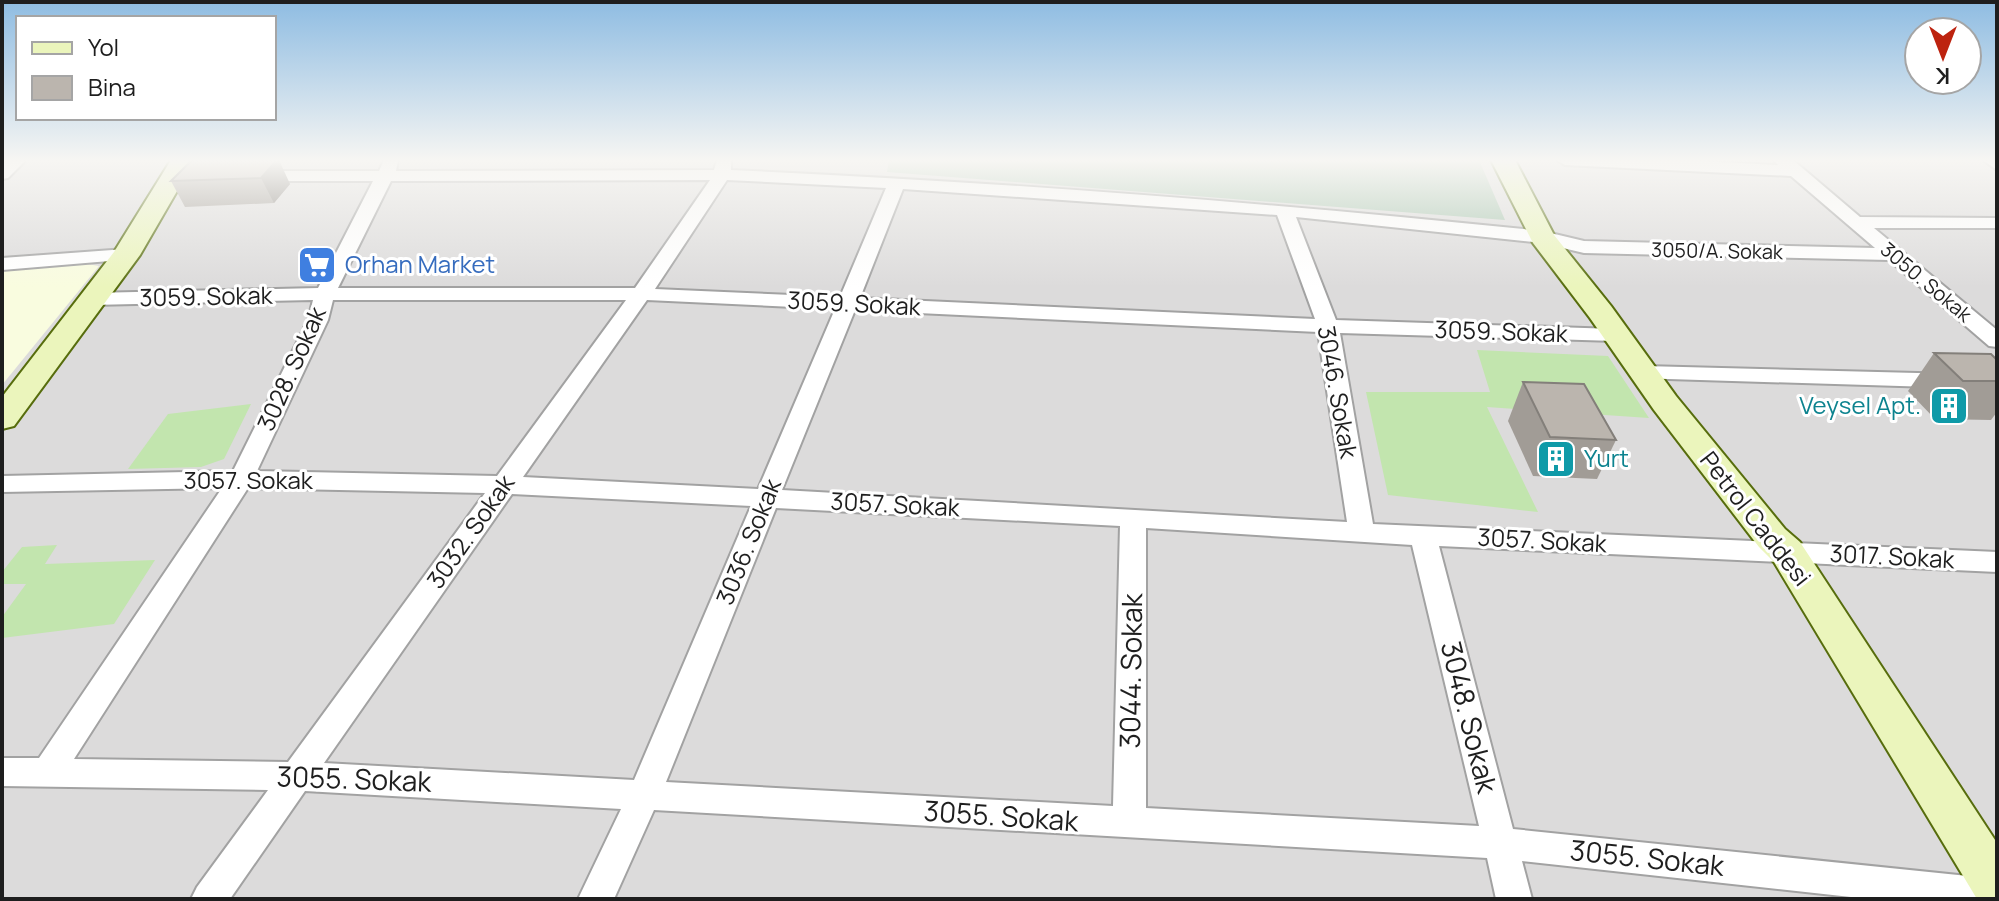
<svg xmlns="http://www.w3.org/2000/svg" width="1999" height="901" font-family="Manrope,sans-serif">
	<rect width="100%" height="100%" fill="#eeece4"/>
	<rect fill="#dcdbdb" x="2" y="160" width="1995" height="739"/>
	<polygon fill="#f9fcdf" points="81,263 99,266 2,385 2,271"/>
	<g fill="#c2e5ae">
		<polygon points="1477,350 1608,356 1649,418 1487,407 1538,512 1388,495 1366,392 1490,392"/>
		<polygon points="251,404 224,459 201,467 128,469 168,414"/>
		<polygon points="57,545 45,564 155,560 114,624 2,638 2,617 26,584 2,584 2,572 22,547"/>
	</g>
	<polygon fill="#a7c5af" points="889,160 1479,160 1505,220 887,172"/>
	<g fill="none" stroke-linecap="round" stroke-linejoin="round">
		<defs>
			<g id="street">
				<polygon points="8,160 26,160 8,178 2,179 2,165"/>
				<path d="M384,160h14l-2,11 318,-1 3,-10h14v10c271,12 541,33 811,61l42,10 291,7 -84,-72 -226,-11 -8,-5h121l100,5 -4,-5h19l67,57 137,1v10h-123l123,102v17l-8,-1 -100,-86 -305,-7 -42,-10 -246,-26 40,103 279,9 11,6 -11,6 -275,-8 33,191 624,28v20l-558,-26 74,283 484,50v20h-128l-347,-38 10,38h-36l-9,-41 -833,-48 -40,89h-36l43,-90 -316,-18 -75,108h-39l6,-12 71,-97 -266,-4v-28h37l183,-270 -220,4v-16l231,-5 75,-151 5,-20 -221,5 -10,-6 10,-6 226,-5 55,-107h-120l-9,-5 9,-5h126zM710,180l-75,108h-297l53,-107zM727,180l159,8 -46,109 -185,-8zM903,189l374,26 38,104 -455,-21zM333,300h293l-129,176 -240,-5 71,-151zM647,300l188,9 -77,180 -235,-12zM855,310l463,22 29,190 -565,-32zM248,488l237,5 -197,269 -214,-3zM512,494l239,12 -117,274 -310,-17zM776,508l344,18 -7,280 -447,-24zM1146,528l266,17 67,281 -333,-18z"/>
				<polygon points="1983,160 1997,160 1997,170"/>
				<polygon points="126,249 133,251 136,255 133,259 2,270 2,258"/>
				<polygon points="1644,366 1997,375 1997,389 1636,378 1633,373"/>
			</g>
			<g id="secondary">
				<polygon points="171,160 195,160 140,255 14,426 2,429 2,397 114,252"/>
				<polygon points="1491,160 1515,160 1554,235 1611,306 1676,396 1785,529 1800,542 1997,843 1997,899 1977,899 1774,562 1759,547 1654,410 1590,318 1533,243"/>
			</g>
		</defs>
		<use href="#street" stroke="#a2a2a2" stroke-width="4"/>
		<use href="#secondary" stroke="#576d0d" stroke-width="4"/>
		<use href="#street" fill="#fff" fill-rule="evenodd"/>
		<use href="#secondary" fill="#ebf5bc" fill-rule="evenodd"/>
	</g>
	<g fill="#a19c96">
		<polygon points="192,160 290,184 274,203 185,207 171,181"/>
		<polygon points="1934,353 1997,360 1997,412 1991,420 1935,419 1908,391"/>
		<polygon points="1523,382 1616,440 1597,479 1533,476 1508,421"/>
	</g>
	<polygon fill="#837f7a" points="277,160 279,160 290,184 274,203 261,178"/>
	<g fill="#bbb5ae" stroke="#837f7a" stroke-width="2">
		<polygon points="192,160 277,160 261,178 171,181"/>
		<polygon points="1934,353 1991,354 1997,360 1997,381 1963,381"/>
		<polygon points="1523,382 1584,384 1616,440 1550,437"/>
	</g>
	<linearGradient id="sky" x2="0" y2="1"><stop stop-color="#8ebce2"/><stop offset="0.56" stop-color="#f7f6f3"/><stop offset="1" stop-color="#f7f6f3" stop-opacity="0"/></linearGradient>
	<rect width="1999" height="287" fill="url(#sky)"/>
	<defs>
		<symbol id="supermarket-square" viewBox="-11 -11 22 22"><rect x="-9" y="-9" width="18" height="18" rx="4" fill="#3f7fe0" stroke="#fff"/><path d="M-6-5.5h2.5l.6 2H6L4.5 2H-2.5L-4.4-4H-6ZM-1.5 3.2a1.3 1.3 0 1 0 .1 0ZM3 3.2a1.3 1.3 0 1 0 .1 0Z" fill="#fff"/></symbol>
		<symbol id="building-square" viewBox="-11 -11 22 22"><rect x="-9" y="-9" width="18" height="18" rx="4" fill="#0f9aa8" stroke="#fff"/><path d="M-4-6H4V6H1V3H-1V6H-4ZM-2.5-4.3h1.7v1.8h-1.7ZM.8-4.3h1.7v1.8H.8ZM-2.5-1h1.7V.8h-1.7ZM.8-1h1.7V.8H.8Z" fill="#fff"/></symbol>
	</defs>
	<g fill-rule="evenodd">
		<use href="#supermarket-square" x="295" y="243" width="44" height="44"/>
		<use href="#building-square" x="1927" y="384" width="44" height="44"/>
		<use href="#building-square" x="1534" y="437" width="44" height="44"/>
	</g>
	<g text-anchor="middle" stroke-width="6" stroke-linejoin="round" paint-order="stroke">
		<g font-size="20" fill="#1e1e1e" stroke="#fff">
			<text transform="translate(1717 251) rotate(1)" y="7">3050/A. Sokak</text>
			<text transform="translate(1926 282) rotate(40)" y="7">3050. Sokak</text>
		</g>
		<g font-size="24" fill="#366cbe" stroke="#fff" text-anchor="start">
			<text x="345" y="273">Orhan Market</text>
		</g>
		<g font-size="24" fill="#1e1e1e" stroke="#fff">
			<text transform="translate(206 297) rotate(-1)" y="8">3059. Sokak</text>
			<text transform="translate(854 304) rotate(3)" y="8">3059. Sokak</text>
			<text transform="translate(1501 332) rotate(2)" y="8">3059. Sokak</text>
			<text transform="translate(292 369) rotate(-66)" y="8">3028. Sokak</text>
			<text transform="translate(1337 392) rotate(80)" y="8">3046. Sokak</text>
			<text x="248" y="489">3057. Sokak</text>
			<text transform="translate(895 505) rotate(3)" y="8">3057. Sokak</text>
			<text transform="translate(1755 519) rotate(52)" y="8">Petrol Caddesi</text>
			<text transform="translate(471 532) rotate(-55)" y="8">3032. Sokak</text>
			<text transform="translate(1542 541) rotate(3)" y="8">3057. Sokak</text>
			<text transform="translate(749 542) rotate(-68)" y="8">3036. Sokak</text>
			<text transform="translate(1892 557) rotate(3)" y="8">3017. Sokak</text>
		</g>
		<g font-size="24" fill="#0d838f" stroke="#fff" text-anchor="end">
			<text x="1921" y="414">Veysel Apt.</text>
			<text x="1584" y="467" text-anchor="start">Yurt</text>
		</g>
		<g font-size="28" fill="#1e1e1e" stroke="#fff">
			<text transform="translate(1131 671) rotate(-89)" y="10">3044. Sokak</text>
			<text transform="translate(1469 717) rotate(76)" y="10">3048. Sokak</text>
			<text transform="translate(354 779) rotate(2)" y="10">3055. Sokak</text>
			<text transform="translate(1001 816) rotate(4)" y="10">3055. Sokak</text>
			<text transform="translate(1647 858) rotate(6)" y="10">3055. Sokak</text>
		</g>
	</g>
	<rect width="1999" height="901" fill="none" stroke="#1e1e1e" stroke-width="8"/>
	<rect x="16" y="16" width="260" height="104" fill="#ffffff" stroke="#a5a5a5" stroke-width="2"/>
	<rect x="32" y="42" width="40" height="12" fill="#ebf5bc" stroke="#a5a5a5" stroke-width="2"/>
	<text x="88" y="56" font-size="24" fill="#1e1e1e">Yol</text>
	<rect x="32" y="76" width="40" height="24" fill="#bbb5ae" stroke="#a5a5a5" stroke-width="2"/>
	<text x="88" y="96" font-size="24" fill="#1e1e1e">Bina</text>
	<g transform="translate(1943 56) rotate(180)"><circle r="38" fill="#ffffff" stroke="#a5a5a5" stroke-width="2"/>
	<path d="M0-6L14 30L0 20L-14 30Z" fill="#bd230f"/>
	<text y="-12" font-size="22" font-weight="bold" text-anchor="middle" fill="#1e1e1e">K</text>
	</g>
</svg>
